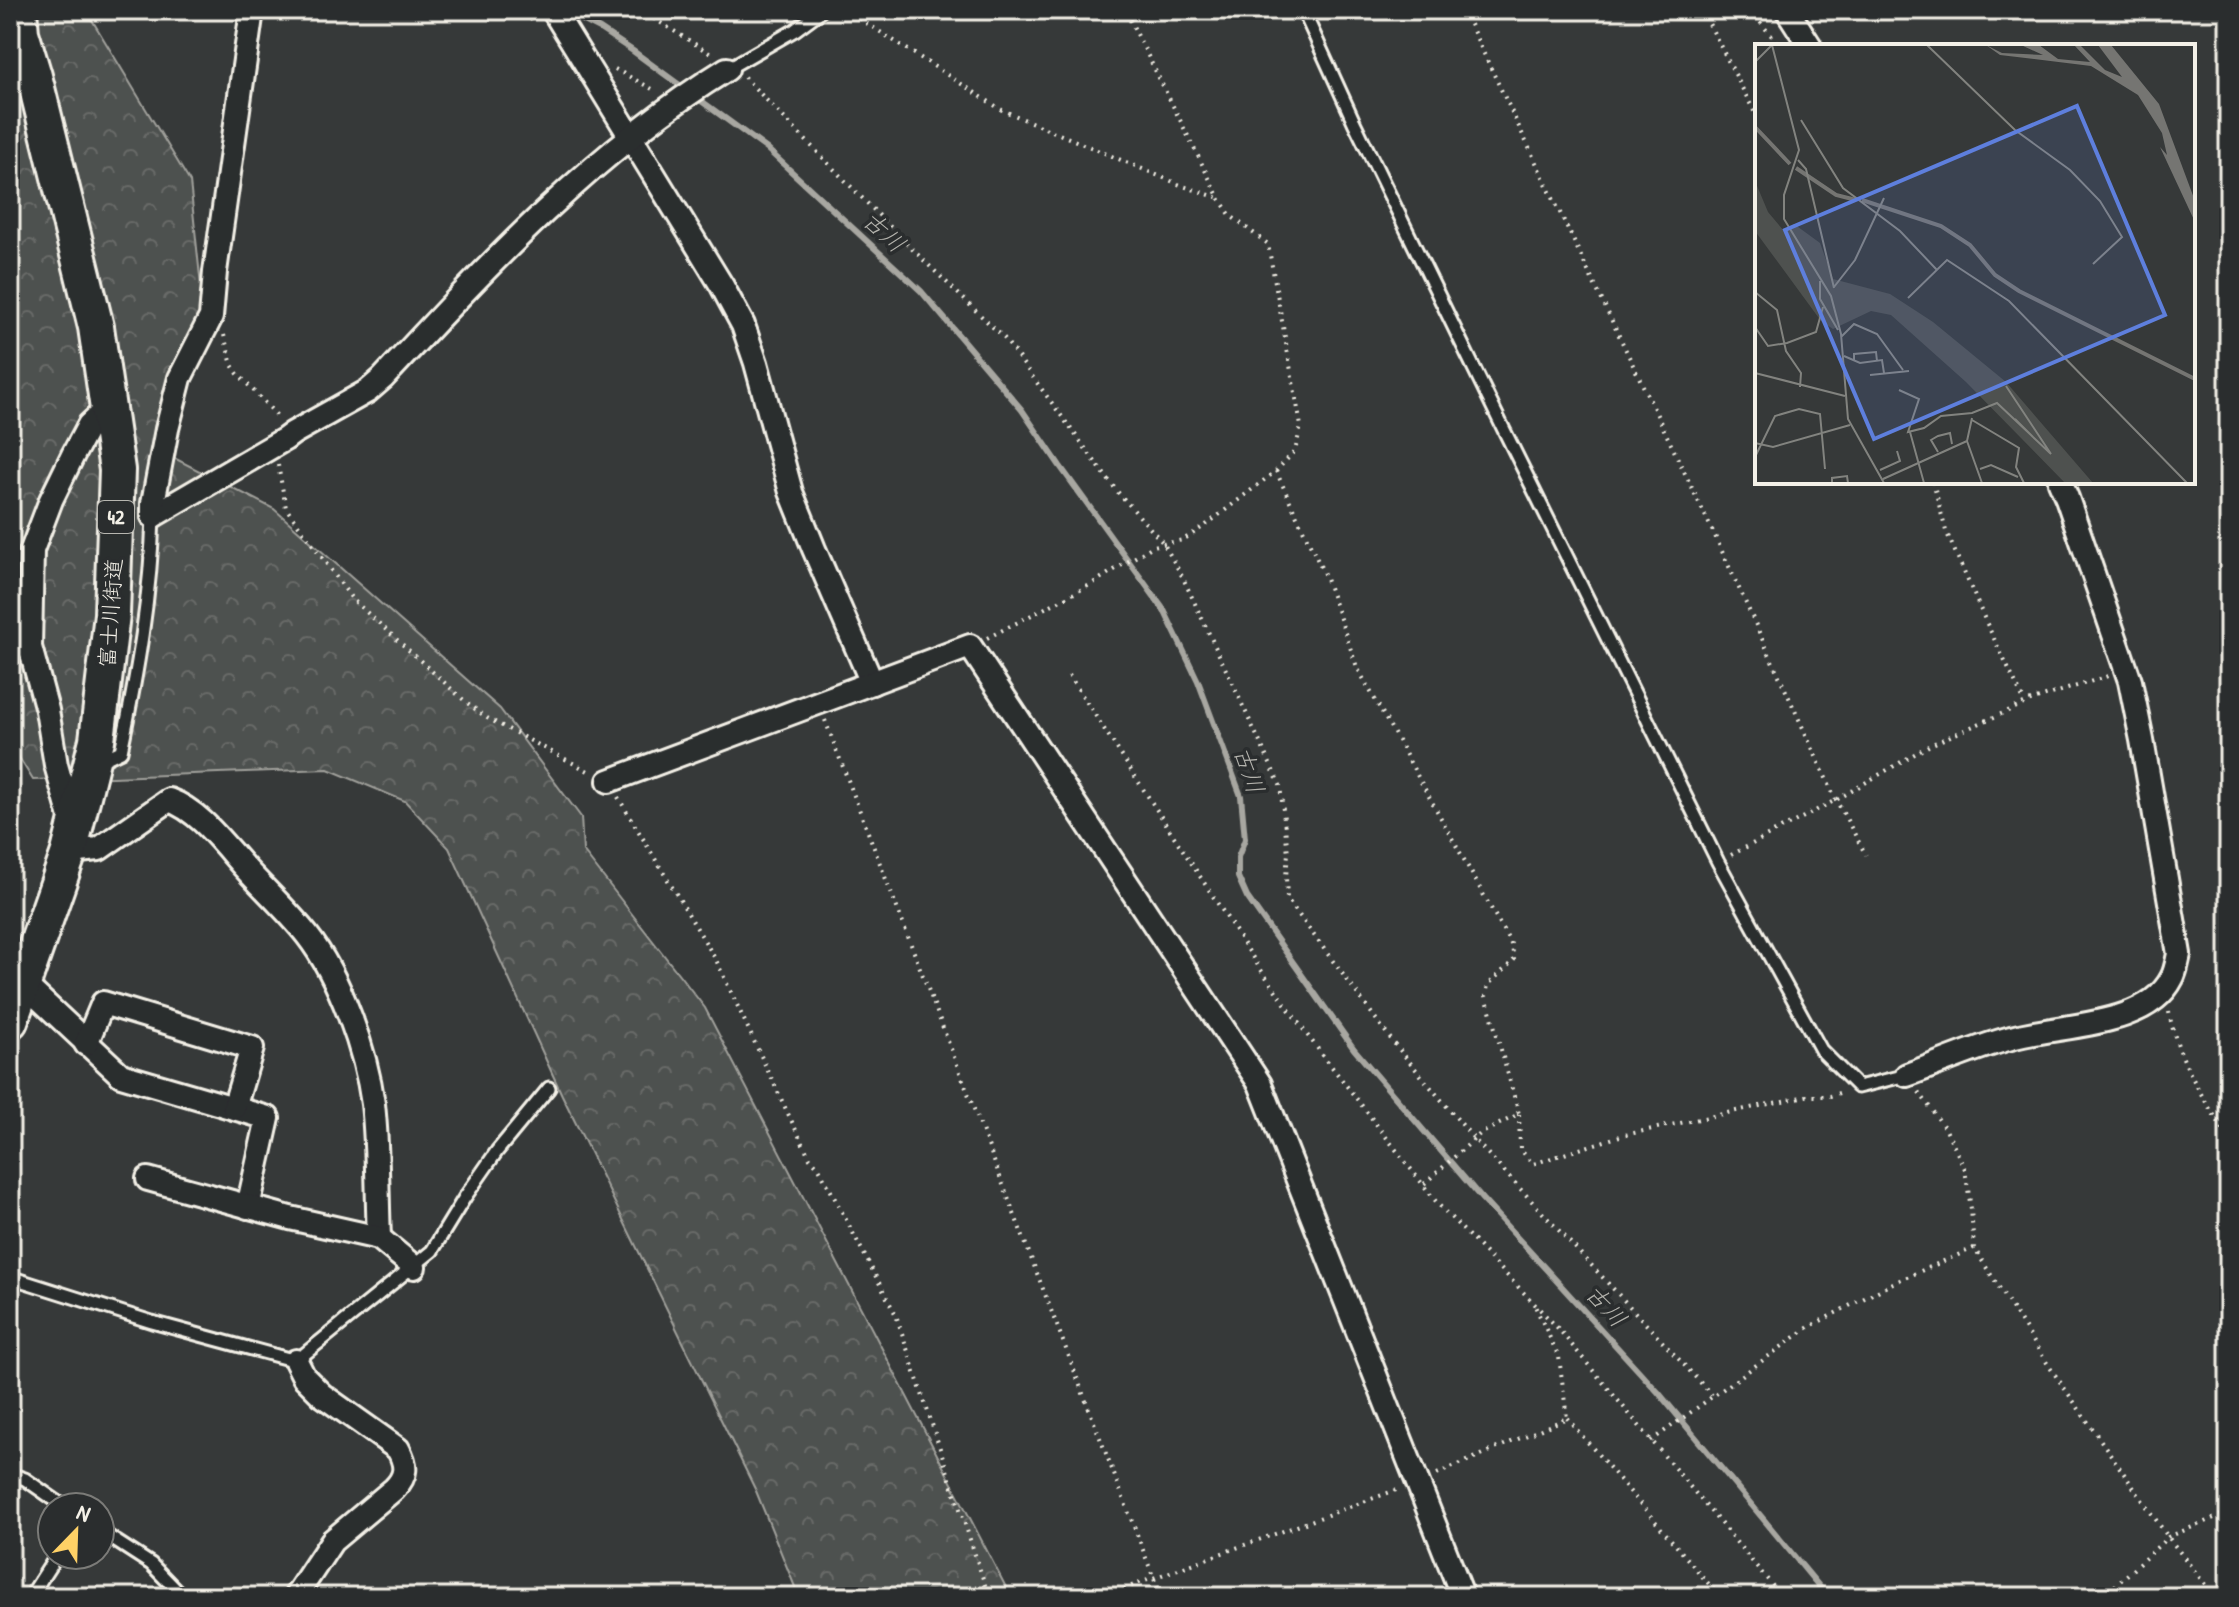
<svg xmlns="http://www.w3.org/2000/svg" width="2239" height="1607" font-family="'Patrick Hand','Klee One',sans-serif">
	<defs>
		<pattern id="forest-crowns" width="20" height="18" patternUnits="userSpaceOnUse" patternTransform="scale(2)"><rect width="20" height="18" fill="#4e514f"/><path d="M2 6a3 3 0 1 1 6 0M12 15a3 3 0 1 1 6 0" fill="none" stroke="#686a68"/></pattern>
	</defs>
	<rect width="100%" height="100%" fill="#363939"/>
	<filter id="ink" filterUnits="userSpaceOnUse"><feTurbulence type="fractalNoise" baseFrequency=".0125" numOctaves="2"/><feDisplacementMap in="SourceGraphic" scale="16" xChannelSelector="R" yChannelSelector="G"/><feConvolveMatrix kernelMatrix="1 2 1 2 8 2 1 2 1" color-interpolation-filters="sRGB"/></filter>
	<g filter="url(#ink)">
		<polygon fill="url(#forest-crowns)" stroke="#a1a19c" stroke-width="2" points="10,10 86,10 190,182 206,334 170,456 274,509 500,709 581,817 583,851 705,1008 1011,1597 799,1597 756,1491 562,1095 449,848 405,801 328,769 33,780 10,743"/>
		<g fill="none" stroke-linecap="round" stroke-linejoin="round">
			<polyline stroke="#a8a7a1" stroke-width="6" points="563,10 600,29 633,51 767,149 921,291 1022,410 1060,466 1164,610 1198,681 1241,796 1245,839 1238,857 1238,877 1247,897 1354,1049 1482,1199 1658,1392 1828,1597"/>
			<defs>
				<g id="lane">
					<polyline points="1303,10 1354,122 1504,430 1718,862 1821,1050 1858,1087 1907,1075"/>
					<polyline points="727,69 795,30 822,10"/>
					<path d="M100,761l21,-10c16,-77 30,-156 32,-235"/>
					<polyline points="10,1277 152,1322 296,1361 432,1251 465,1197 497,1151 549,1088"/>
					<polyline points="10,1474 25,1479 65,1507"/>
					<polyline points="100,1531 151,1564 183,1597"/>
					<polyline points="30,1597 57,1555"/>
				</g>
				<g id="street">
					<polyline points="553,10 722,286 743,325 756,363 791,492 814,549 872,683"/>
					<polyline points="1787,10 1810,46"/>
					<path d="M153,516l132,-77 8,-6 75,-42 15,-13c105,-113 212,-228 344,-309"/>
					<polyline points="153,516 153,503 167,429 180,378 211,317 215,272 252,10"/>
					<polyline points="10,653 27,615"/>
					<polyline points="609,781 970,646 1260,1084 1463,1597"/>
					<polyline points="73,825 56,765 47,710 30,647 32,550 51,500 73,455 89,425 107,408"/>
					<path d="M69,852l30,-3 70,-49c31,11 54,44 76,68 20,22 44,44 62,67 33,42 59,117 66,169 5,44 4,90 6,134"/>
					<polyline points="23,983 121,1075 268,1118 248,1207"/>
					<polyline points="86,1044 103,1003 252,1048 234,1108"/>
					<path d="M1907,1075c34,-12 69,-28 104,-37 48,-14 136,-10 161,-60 4,-7 5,-16 7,-24l-37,-214 -12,-59 -63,-183 -7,-16"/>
					<polyline points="148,1179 290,1218 379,1238 414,1267"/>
					<path d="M295,1597l37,-56 62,-52c13,-13 13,-24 4,-40l-76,-54 -18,-18 -8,-16"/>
				</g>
				<polyline id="primary" points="10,1021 69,852 97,740 112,614 117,470 96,327 34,76 21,33 19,10"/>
			</defs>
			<use href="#lane" stroke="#f4f1e8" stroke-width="17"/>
			<use href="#street" stroke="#f4f1e8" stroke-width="28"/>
			<use href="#primary" stroke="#f4f1e8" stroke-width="40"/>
			<g stroke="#f4f1e8" stroke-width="4" stroke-dasharray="2 6" stroke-linecap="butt">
				<polyline points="517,10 535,22"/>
				<polyline points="640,10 711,54"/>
				<polyline points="846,10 1002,110 1183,186 1219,198"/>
				<polyline points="1463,10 1715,536 1836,800 1866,855"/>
				<polyline points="1702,10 1757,117"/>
				<polyline points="1750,10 1780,46"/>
				<polyline points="615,69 656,91"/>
				<polyline points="744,77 909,246 1004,338 1116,490 1164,544 1183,578 1280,785 1288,853 1286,877 1287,899 1393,1042 1474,1139 1712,1395"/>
				<polyline points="224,335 232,365 238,374 280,419"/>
				<polyline points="278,465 286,508 352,599 466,702 487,718 592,773"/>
				<polyline points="1276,471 1325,576 1357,667 1512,946 1514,960 1488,985 1486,996 1519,1114 1480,1134 1424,1184"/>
				<polyline points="1933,482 1946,531 1986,622 2025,703"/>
				<polyline points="987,638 1090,585 1153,546 1183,540 1206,525 1276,471 1295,451 1301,426 1268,244 1231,216 1219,198 1125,10"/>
				<polyline points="1069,675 1259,967 1308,1036 1438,1204 1556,1326 1782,1597"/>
				<polyline points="825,720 1161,1597"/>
				<polyline points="618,797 716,960 792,1122 810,1158 819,1168 896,1315 989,1597"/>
				<polyline points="1731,855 1836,800 1930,745 2033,700 2108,676"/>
				<path d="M2169,1012c8,46 34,87 60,126"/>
				<polyline points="1919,1092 1946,1130 1965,1169 1971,1209 1974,1248 2049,1366 2168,1537 2215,1597"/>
				<polyline points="1519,1114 1520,1149 1533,1164 1620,1136 1806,1096 1830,1096 1842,1092"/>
				<polyline points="1567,1418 1720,1597"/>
				<polyline points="1651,1441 1809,1327 1893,1283 1974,1248"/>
				<polyline points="1437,1474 1567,1418 1559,1357 1535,1306"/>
				<polyline points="1101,1597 1399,1489"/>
				<polyline points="2103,1597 2168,1537 2229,1512"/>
			</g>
			<use href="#lane" stroke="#2a2d2e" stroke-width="11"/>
			<use href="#street" stroke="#2a2d2e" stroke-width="22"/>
			<use href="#primary" stroke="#2a2d2e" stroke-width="34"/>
		</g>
	</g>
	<g text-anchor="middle" stroke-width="7" stroke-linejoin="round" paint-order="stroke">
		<rect fill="#2a2d2e" stroke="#b7b6b0" stroke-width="2" x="98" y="501" width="36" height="32" rx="6"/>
		<g font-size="20" font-weight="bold" fill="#f4f1e8">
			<text x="116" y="524">42</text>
		</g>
		<g font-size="22" fill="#f4f1e8" stroke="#2a2d2e">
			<text transform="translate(110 613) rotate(-86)" y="8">富士川街道</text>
		</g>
		<g font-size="24" font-style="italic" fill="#b4b3ad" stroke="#2a2d2e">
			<text transform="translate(884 232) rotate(43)" y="8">古川</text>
			<text transform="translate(1249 770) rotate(72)" y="8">古川</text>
			<text transform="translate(1606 1306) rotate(48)" y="8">古川</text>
		</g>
	</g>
	<g transform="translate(1755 44)">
		<rect width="440" height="440" fill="#363939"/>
		<path d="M0,137l13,31 16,19 10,-7 26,19 13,36 57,15 43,28 73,60 87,101h-28l-99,-101 -75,-67 -20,-4 -38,18 -12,-8 -66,-90z" fill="#4e514f"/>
		<path d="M231,1l16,8 41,2 -22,-10h18l19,14 32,3 -16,-17h6l25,25 17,7 -24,-32h13l48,59 36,97v21l-35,-75 7,8 -5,-22 -24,-38 -47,-29 -91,-11z" fill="#757572"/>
		<path fill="none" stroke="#757572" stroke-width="4" d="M0,83l35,37M41,124l40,27 20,5M107,156l79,26 29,19 25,30 24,16 176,88"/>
		<path fill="none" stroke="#82837f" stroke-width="2" d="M17,1l27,105 -15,45v24l47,77 10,38 7,85 36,64M172,1l88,85 55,40 30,31 22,36 -29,27M0,18l17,-17M46,76l42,68 57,43 37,39M43,116l8,9 28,119M65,237v18l18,31M79,243l21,-27 29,-62M0,248l22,18 9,41 15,22 -1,14M153,254l39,-38 62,41 178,182M0,283l13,19 19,-3 29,-11 7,-25M86,293l13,-13 23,10 26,36M89,312l16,7 22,-3 2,13M99,317v-7l22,-2 1,9M0,329l90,23M115,331l39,-4M144,346l20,9 -11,33 16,-4 17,-12 31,-3 25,-10 54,51 -45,-68M217,374l-5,23 15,42M260,375l18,18M217,376l47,28 -3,19 8,16M155,388l14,51M0,399l18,4 77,-22M183,408l-7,-12 7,-4 12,-3 2,11M0,413l20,-41 24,-7 21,5 5,55M225,425l11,-4 27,12M125,426l20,-9 -3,-10M128,435l84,-38M77,439v-5l15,-2 1,7"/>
		<path fill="#5e7fdd" fill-opacity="0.15" stroke="#5e7fdd" stroke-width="4" d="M322,62l88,209 -291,124 -89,-209z"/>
		<rect width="440" height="440" fill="none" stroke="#f4f1e8" stroke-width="4"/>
	</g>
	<rect width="2239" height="1607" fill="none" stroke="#2a2d2e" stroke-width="40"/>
	<rect x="20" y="20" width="2199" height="1567" fill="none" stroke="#f4f1e8" stroke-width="3" filter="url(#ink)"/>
	<g transform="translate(76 1531) rotate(23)"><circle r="38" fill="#2a2d2e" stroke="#7b7b78" stroke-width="2"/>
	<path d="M0-6L14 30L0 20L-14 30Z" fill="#ffd166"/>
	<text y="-12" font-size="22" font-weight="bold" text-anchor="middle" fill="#f4f1e8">N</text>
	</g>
</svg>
